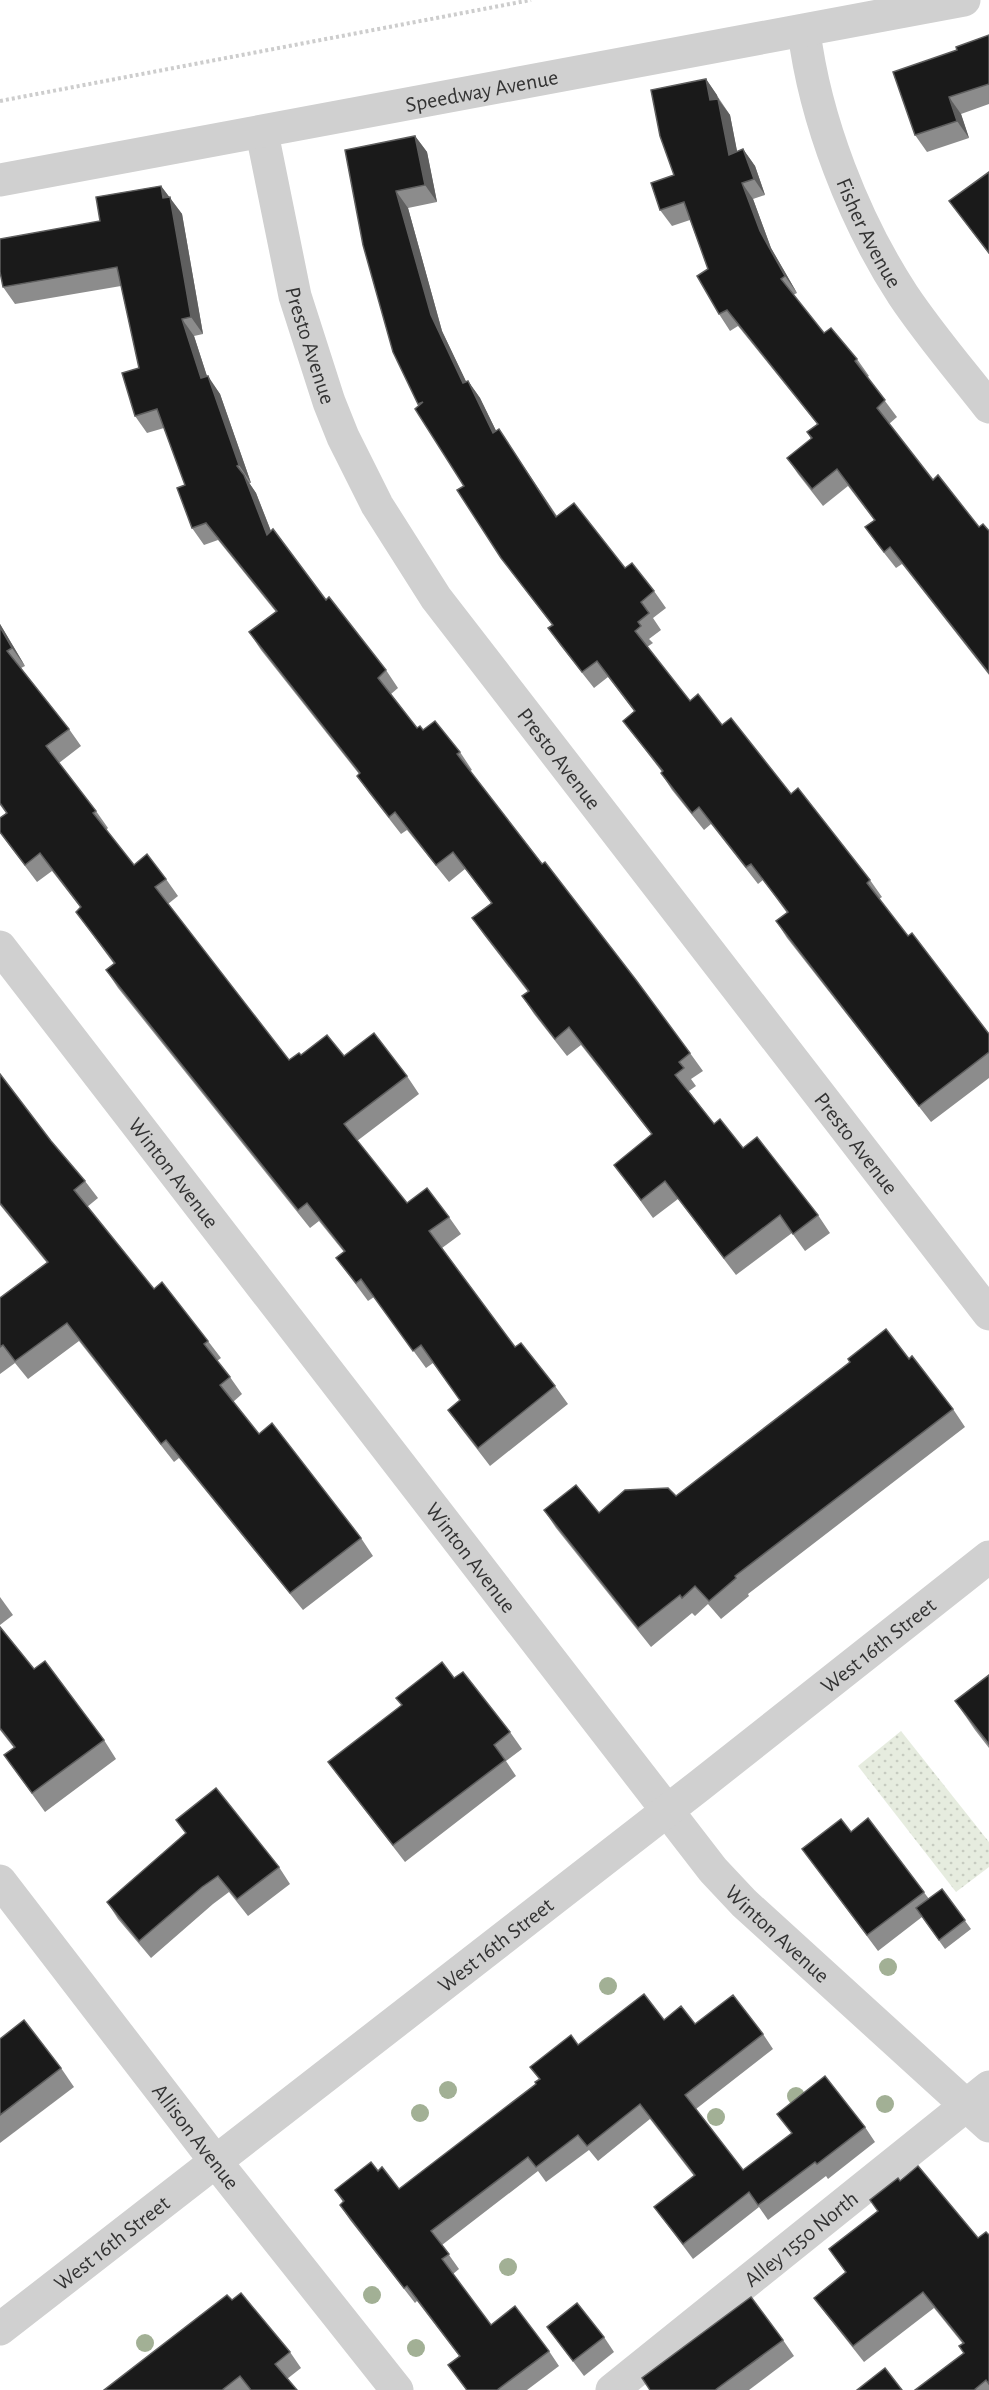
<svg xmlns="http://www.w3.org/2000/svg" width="989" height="2390" font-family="'Alegreya Sans',sans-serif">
	<defs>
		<pattern id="green-dots" width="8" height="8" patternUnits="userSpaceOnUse" patternTransform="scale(1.5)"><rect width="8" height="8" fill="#e6ecdf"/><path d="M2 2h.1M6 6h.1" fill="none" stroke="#c6cbc0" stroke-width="1.8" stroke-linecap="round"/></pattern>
	</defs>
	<rect width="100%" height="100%" fill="#fff"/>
	<polygon fill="url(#green-dots)" points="901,1731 989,1842 989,1867 956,1892 858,1766"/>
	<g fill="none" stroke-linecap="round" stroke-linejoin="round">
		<polyline stroke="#cdcdcd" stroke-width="4" stroke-dasharray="3 3" stroke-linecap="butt" points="0,101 531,0"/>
		<g stroke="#d0d0d0" stroke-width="33">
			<path id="s1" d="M804,31c11,89 50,189 99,264 26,39 57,75 86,112"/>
			<path id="s2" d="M262,133l33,163 34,106 14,35 34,68 59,93 553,716"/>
			<path id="s3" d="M0,180l964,-180"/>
			<path id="s4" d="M0,947l713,923 31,33 245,223"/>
			<path id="s5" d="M0,1881l216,281 181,228"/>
			<path id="s6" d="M0,2329l699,-543 290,-229"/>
			<path id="s7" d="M612,2390l377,-303"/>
		</g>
	</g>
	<g fill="#a2b095">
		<circle cx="888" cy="1967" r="9"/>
		<circle cx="608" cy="1986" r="9"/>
		<circle cx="448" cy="2090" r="9"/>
		<circle cx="796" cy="2096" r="9"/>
		<circle cx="885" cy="2104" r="9"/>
		<circle cx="420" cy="2113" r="9"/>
		<circle cx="716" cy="2117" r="9"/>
		<circle cx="508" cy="2267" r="9"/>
		<circle cx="372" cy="2295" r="9"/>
		<circle cx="145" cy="2343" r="9"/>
		<circle cx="416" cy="2348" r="9"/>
	</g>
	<g fill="#8c8c8c">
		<polygon points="989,35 989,104 961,114 969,138 927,152 915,135 957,50"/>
		<polygon points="706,79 730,115 737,152 743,149 755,166 765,195 753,199 771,248 797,293 793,295 824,333 857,359 869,376 867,377 897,417 889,424 933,480 979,527 989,531 989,675 902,564 896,568 877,544 865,527 874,520 848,486 823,506 798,474 787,458 811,439 807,432 817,424 738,326 730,331 719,314 708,269 690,220 672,226 660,210 674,175"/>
		<polygon points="415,136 427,152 437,202 408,208 442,331 466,382 468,381 480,398 496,431 510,446 557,516 654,591 666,608 653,618 661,630 649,639 653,643 647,647 690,701 722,725 791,794 870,880 882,897 879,899 908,936 989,1034 989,1078 931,1122 787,938 776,921 787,913 763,880 758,884 711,824 704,830 672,790 661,773 662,772 623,721 634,711 608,677 594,688 560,645 548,628 552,625 513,574 501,558 464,486 418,404 363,245"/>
		<polygon points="989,172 989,254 949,201"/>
		<polygon points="161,186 182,214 203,334 194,336 207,376 220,394 251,483 249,483 256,493 271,531 326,600 386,670 398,688 391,694 417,728 423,730 460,752 472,770 470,771 690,1053 703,1071 691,1079 696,1086 689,1091 714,1124 743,1148 818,1215 830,1233 805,1251 792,1233 736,1275 678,1199 653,1218 614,1165 652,1135 581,1045 567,1056 534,1014 522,996 528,992 484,935 472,918 491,903 465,869 449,882 407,830 401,834 369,793 357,776 359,774 261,650 249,632 276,612 218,540 204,545 192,528 185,485 164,428 147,433 135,416 139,368 121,286 15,304 3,287 100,221"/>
		<polygon points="0,624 25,666 21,668 69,729 81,746 59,763 96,811 108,828 106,830 134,865 166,879 178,896 168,904 289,1060 301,1055 344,1056 407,1076 419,1094 357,1141 407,1203 449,1217 461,1234 442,1248 515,1347 555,1386 568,1404 490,1466 460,1427 448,1410 460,1400 433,1363 426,1368 374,1297 368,1301 336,1258 344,1252 319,1221 310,1228 118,988 106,970 114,964 76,912 80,907 52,871 37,882 0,833 0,818 6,813 0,805"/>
		<polygon points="0,1074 51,1141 85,1181 98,1198 87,1207 154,1289 208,1341 221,1358 217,1361 230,1377 242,1394 233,1402 259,1434 361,1538 373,1556 303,1610 179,1458 174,1462 79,1341 28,1379 15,1363 0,1374 0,1298 47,1263 0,1205"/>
		<polygon points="909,1359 953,1409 965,1427 748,1594 749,1596 721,1619 708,1604 695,1616 692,1613 651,1647 556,1528 544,1510 599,1513 676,1496"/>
		<polygon points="0,1597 13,1615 0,1625"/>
		<polygon points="0,1627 34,1669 104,1740 116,1759 45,1812 4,1755 14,1748 0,1730"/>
		<polygon points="989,1675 989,1748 975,1730 955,1701"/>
		<polygon points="454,1678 510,1732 522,1749 506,1761 516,1776 405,1862 340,1778 328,1762"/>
		<polygon points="868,1818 929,1899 942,1889 971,1929 945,1949 922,1917 878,1951 802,1849 851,1832"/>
		<polygon points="176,1820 279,1867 290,1884 248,1916 229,1892 213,1904 151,1958 118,1919 107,1902 186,1833"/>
		<polygon points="664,2020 763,2034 773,2049 696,2109 743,2170 792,2133 777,2114 865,2127 875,2142 828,2179 826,2176 768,2220 759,2207 693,2259 654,2207 694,2176 650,2119 598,2161 589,2150 546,2182 538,2171 442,2245 459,2269 453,2274 491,2325 549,2351 559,2366 527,2390 466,2390 448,2365 459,2356 417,2301 415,2303 350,2220 340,2205 343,2202 335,2190 378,2171 399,2189 536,2084 539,2079 530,2067 578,2045"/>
		<polygon points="0,2039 61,2068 74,2087 0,2143"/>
		<polygon points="900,2181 978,2238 989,2235 989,2390 915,2390 964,2353 963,2344 934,2308 864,2362 826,2314 814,2298 846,2273 829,2249 878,2211 870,2200"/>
		<polygon points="232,2300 290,2352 301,2368 287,2379 297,2390 104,2390"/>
		<polygon points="547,2327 604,2337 614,2352 584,2376"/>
		<polygon points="783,2340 794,2356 749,2390 650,2390"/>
	</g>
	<g fill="#5f5f5f">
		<polygon points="706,79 717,95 720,106 718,99 730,115 741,171 729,155 710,100"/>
		<polygon points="949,97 961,114 969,138 957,121"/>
		<polygon points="415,136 427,152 437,202 425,185"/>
		<polygon points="743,149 755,166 765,195 754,179"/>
		<polygon points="742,183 753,199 771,248 797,293 785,276 760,231"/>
		<polygon points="161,186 182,214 203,334 191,317"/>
		<polygon points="396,191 408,208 442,331 475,400 463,383 431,315"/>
		<polygon points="182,319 194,336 213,395 201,378"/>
		<polygon points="208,376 220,394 251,483 239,465"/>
		<polygon points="468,381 480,398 505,449 493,433"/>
		<polygon points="244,475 256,493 279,552 267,535"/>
		<polygon points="0,624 25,666 12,648 0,627"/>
	</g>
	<g fill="#1a1a1a" stroke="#5f5f5f" stroke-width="1.5">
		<polygon points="989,35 989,84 949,97 957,121 915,135 893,72 957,50 956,47"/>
		<polygon points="706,79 710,100 718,99 729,155 743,149 754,179 742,183 760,231 785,276 781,279 824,333 831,328 857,359 855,361 885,400 877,408 933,480 938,475 979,527 983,524 989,531 989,673 890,547 884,552 865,527 875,520 837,469 812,489 787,458 812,438 807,432 818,424 727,310 719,314 697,276 708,269 684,202 660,210 651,183 674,175 660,136 651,90"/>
		<polygon points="415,136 425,185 396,191 431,315 463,383 468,381 493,433 499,429 556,517 574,503 625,568 632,563 654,591 641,602 649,613 638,622 641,626 635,631 690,701 698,694 722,725 731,718 791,794 798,788 870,880 867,883 908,936 912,933 989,1034 989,1052 919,1106 776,921 788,912 751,864 746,867 699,807 692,813 661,773 663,771 623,721 635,711 597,661 582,672 548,628 553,625 501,558 457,490 464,486 415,409 423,402 418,404 393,352 363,245 345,150"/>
		<polygon points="989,172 989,253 949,201"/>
		<polygon points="161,186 163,198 170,197 191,317 182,319 201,378 208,376 239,465 237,466 244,475 267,535 273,529 326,600 329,597 386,670 378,678 417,728 420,726 423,730 435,721 460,752 457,754 542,864 545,862 636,980 690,1053 679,1062 684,1068 675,1075 714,1124 720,1119 743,1148 757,1137 818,1215 793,1234 780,1215 724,1258 665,1181 641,1200 614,1165 652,1134 569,1027 555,1039 522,996 529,991 472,918 492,903 453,852 436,865 395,812 389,817 357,776 360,773 249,632 277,611 206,523 192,528 177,488 185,485 157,409 135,416 122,373 139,368 117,267 3,287 0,272 0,239 100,221 96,197"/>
		<polygon points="0,627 12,648 7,651 69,729 46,746 96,811 93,813 134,865 147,854 166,879 155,887 289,1060 299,1053 301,1055 327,1035 344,1056 374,1033 407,1076 344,1124 407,1203 427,1188 449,1217 429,1231 515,1347 521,1343 555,1386 478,1448 448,1410 460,1400 421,1345 413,1351 361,1279 356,1283 336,1258 345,1251 307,1203 298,1210 106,970 115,963 76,912 81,907 40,853 25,865 0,832 0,818 7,813 0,803"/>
		<polygon points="0,1074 51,1141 85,1181 74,1190 154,1289 162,1282 208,1341 204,1344 230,1377 220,1385 259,1434 272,1423 361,1538 290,1593 166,1440 161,1444 67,1323 15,1361 3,1345 0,1347 0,1298 48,1262 0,1203"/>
		<polygon points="886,1329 909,1359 912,1356 953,1409 735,1576 736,1578 709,1601 695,1586 682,1598 680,1595 638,1628 544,1510 576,1485 599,1513 625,1490 668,1488 676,1496 850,1362 848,1359"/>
		<polygon points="0,1627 34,1669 45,1661 104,1740 32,1793 4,1755 15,1747 0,1728"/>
		<polygon points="442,1662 454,1678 463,1672 510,1732 494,1745 505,1760 393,1845 328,1762 402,1705 396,1698"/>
		<polygon points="989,1675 989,1744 955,1701"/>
		<polygon points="216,1788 279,1867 237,1899 218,1876 202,1887 139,1941 107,1902 186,1833 176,1820"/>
		<polygon points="868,1818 924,1892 867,1935 802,1849 841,1819 851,1832"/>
		<polygon points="942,1889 965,1920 939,1940 916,1908"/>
		<polygon points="644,1994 664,2020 681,2006 695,2024 733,1995 763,2034 685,2095 743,2170 792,2133 777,2114 825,2076 865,2127 817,2164 815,2162 758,2205 749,2192 683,2244 654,2207 695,2175 640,2104 587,2146 578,2135 536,2167 528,2157 431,2231 449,2254 442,2259 491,2325 515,2306 549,2351 497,2390 467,2390 448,2365 460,2356 407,2286 404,2288 340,2205 344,2201 335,2190 371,2162 378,2171 382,2167 399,2189 536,2084 535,2082 540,2079 530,2067 571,2035 578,2045"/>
		<polygon points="24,2020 61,2068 0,2115 0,2039"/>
		<polygon points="918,2166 978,2238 986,2232 989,2235 989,2384 986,2380 974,2390 915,2390 964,2353 959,2346 964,2343 923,2292 853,2346 814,2298 846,2272 829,2249 878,2211 870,2200 898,2178 900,2181"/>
		<polygon points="241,2293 290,2352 275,2364 297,2390 251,2390 240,2376 222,2390 104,2390 227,2295 232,2300"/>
		<polygon points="751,2297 783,2340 715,2390 650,2390 642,2378"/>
		<polygon points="577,2303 604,2337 573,2361 547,2327"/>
		<polygon points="885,2368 902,2390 857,2390"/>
	</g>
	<g text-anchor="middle" stroke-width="6" stroke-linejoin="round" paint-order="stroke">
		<g font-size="22" fill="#333" stroke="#fff">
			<text dy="8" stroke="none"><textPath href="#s3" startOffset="490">Speedway Avenue</textPath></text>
			<text dy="8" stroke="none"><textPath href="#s1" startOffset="213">Fisher Avenue</textPath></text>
			<text dy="8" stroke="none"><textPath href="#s2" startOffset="218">Presto Avenue</textPath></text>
			<text dy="8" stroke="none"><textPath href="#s2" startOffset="704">Presto Avenue</textPath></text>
			<text dy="8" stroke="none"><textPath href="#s2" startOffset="1190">Presto Avenue</textPath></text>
			<text dy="8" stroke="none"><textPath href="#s4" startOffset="285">Winton Avenue</textPath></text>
			<text dy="8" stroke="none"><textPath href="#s4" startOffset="771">Winton Avenue</textPath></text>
			<text dy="8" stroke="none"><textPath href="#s6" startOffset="1113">West 16th Street</textPath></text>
			<text dy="8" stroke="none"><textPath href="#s4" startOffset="1257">Winton Avenue</textPath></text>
			<text dy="8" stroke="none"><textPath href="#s6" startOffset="627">West 16th Street</textPath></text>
			<text dy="8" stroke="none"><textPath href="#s5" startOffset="322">Allison Avenue</textPath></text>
			<text dy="8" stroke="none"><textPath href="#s7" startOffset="242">Alley 1550 North</textPath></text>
			<text dy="8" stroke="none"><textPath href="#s6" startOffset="141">West 16th Street</textPath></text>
		</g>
	</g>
</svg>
